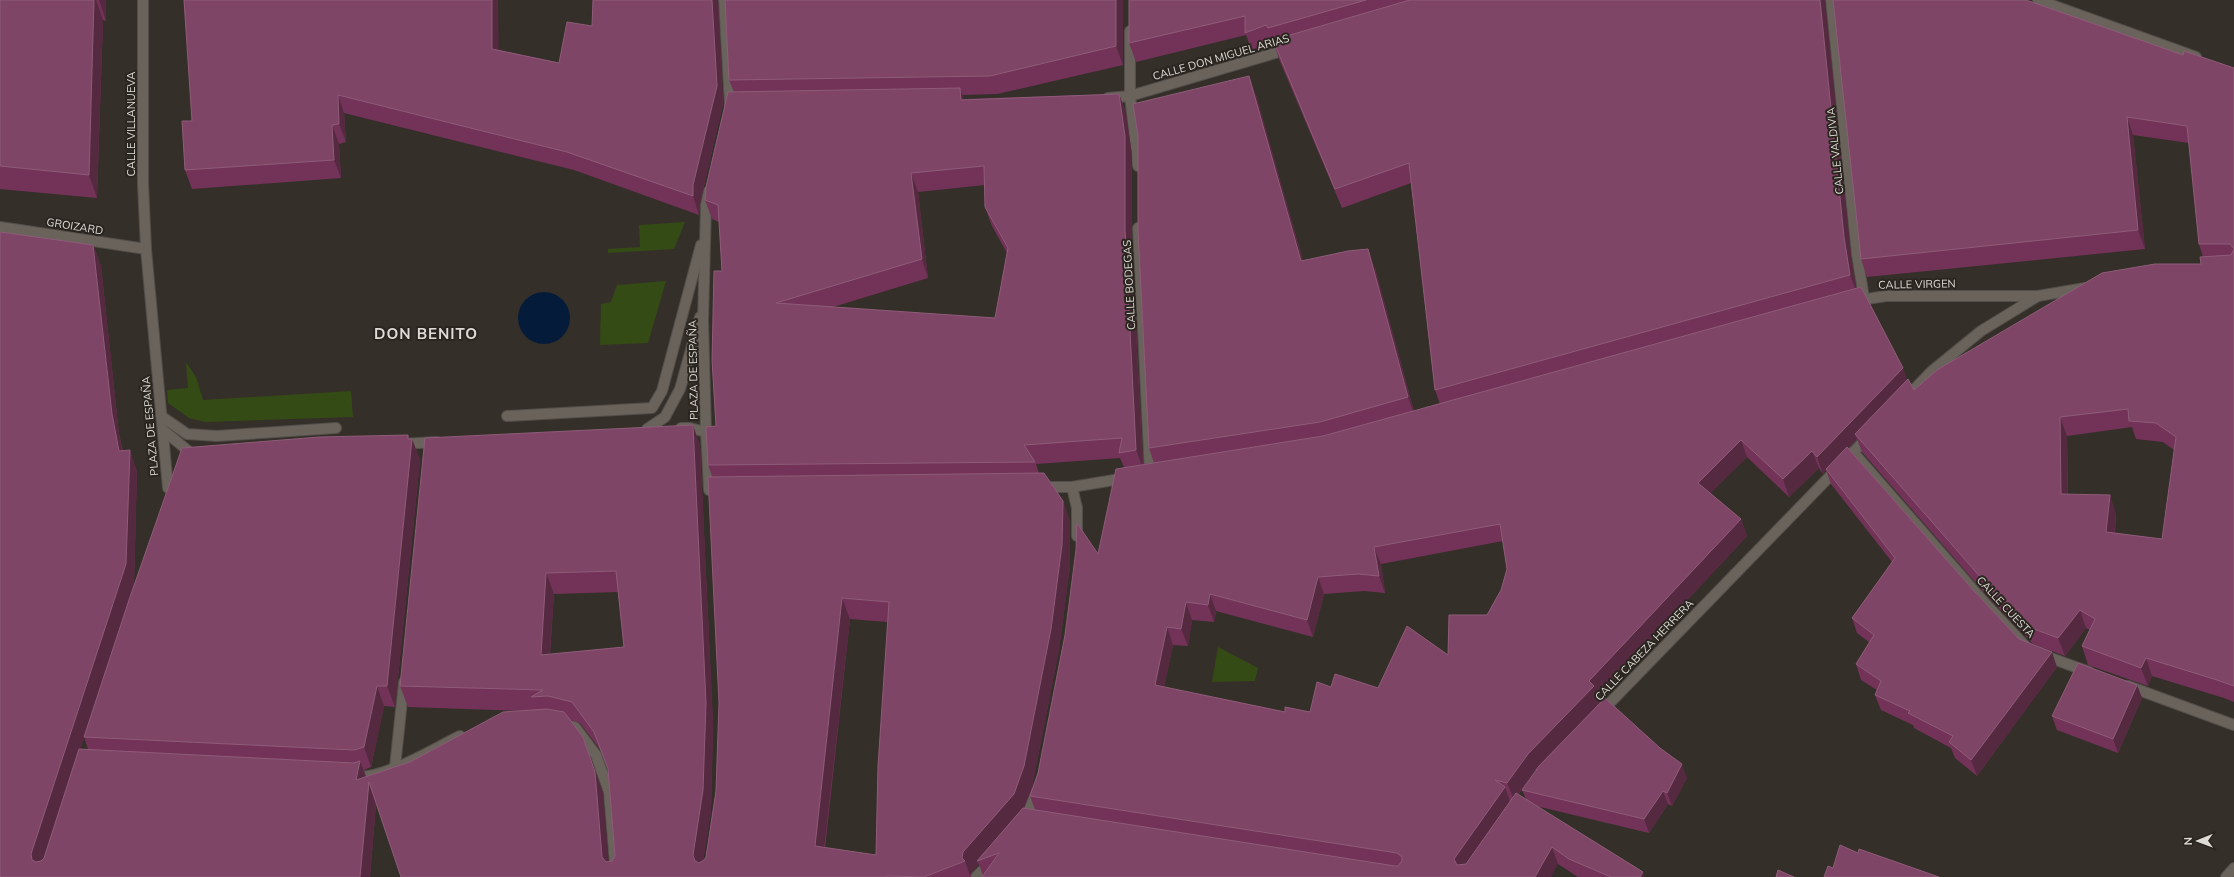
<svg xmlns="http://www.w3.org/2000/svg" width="2234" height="877" font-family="Mulish,sans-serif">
	<rect width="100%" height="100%" fill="#352f29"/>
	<g fill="#354b15">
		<polygon points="685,222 674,249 608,253 608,249 640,247 639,225"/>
		<polygon points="666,281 648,343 600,345 601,304 611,302 617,285"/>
		<polygon points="186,362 196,377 203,400 351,391 353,417 205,422 189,418 168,403 167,390 188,388"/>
		<polygon points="1218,647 1258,668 1255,681 1212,682"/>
	</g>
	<circle fill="#041c3a" cx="544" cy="318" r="26"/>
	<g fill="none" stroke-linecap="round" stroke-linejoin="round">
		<defs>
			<g id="minor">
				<polyline points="143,0 143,184 146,249 168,488"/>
				<polyline points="724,0 730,106"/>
				<polyline points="1831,0 1857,255 1864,298"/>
				<polyline points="2038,0 2196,57"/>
				<polyline points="1130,31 1130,96 1138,166"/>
				<polyline points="1108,98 1130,96 1289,49"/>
				<polyline points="0,227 146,249"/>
				<polyline points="1138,228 1150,474"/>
				<polyline points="1854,301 1886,296 2038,296 2085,288"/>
				<polyline points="1904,400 1932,371 1981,331 2038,296"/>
				<polyline points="161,416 187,434 217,436 336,428"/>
				<polyline points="507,416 652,408 662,391 701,245"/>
				<polyline points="681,428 690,428 706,432 703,321 706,205 709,191"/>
				<polyline points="647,429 665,417 680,389 700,317"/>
				<polyline points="163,430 192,454"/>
				<polyline points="706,432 709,490"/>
				<polyline points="401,444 437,442"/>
				<polyline points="1853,452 1984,602 2029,650 2089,672"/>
				<polyline points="1039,487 1072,487 1126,478"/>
				<polyline points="1072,487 1077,508 1077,536"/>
				<polyline points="2128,686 2234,725"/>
				<polyline points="1600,713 1869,436"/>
				<polyline points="563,725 575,727 596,755 609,792 616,877"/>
				<polyline points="395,767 404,682"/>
				<path d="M353,777c33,2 78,-27 107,-41"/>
				<polyline points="1025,820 1037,791"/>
				<polyline points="976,877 991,862"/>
				<polyline points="2226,877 2234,868"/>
			</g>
		</defs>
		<use href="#minor" stroke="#534e49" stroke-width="12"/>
		<use href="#minor" stroke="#69635c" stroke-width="10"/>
	</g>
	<g fill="#733359" fill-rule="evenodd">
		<polygon points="0,0 106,0 106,21 103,20 97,198 0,189"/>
		<polygon points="718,0 723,104 700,203 699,215 574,170 344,113 346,142 339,144 341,178 192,189 185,170 192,121 499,50 559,63 592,26"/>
		<path d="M1123,0v65l-126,29 -35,1 2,4 155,-5 7,19 6,42v94l11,215 11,-1 -5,-15 107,-353 47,166 72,7 39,143 26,-7 -5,-14 -24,-207 -69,25 -63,-149 -4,-12h-1l-1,-3 -21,7 -6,-16 -110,27 -7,-19v-43h696l26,256 5,33 47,79 4,13 7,9 287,-126 2,-7 -4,-13 -10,-101 -56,-8 12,114 -278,28 -6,-18 322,-204 51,13v634l-10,-4 -72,-22 -4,10 -60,-21 -6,-19 8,-16 -4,-2 -21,28 -32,-12 -44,-46 -127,-146 -5,-13 -9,9 126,143 45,48 38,28 -80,109 -22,-18 -4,-10 -37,-20 -1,-3 -32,-15 -6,-15 2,-5 -16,-10 -5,-16 13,-22 -12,-9 -5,-15 40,-56 -61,-78 -5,-14 -3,4 -4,-6 -30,29 -42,-40 -37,36 31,26 6,17 -149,160 2,7 87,75 -15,28 -4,-2 -19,29 -113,-27 104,71h-62l-20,-13 -575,12 -4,-12 -8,9v4h-570l-25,-73 -6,73h-370l93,-632 8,21 18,168 4,17 14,20 -3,113 274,-149 2,4h2l8,21 -25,247 -11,-1 -13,61 -7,3 2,7 44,-15 115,-51 -117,-4 -8,-21 293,-261 7,21 13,278 -2,86 -8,51 1,-1 2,-3 10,-66 3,-88 -7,-227 -4,-11 8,-39 6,-155 -3,-49 -7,-3 -7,-19 29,-108 -5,-12zM985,185v22l7,19 15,27 -12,65 -162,-11 95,-29 -10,-86zM2132,427l4,12 27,3 11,8 -12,89 -47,-6 1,-19 -48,-20 -1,-58zM1120,458l4,9 -26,87 -60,219 -8,23 5,14 -11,-2 8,-21 27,-137 11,-84v-44l-7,-21 -24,-28 -3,-9zM1503,541l4,28 -6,21 -14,25 -39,40 -70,33 -47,-1 -21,25h-25l-121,-25 9,-42 15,1 4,-26 22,2 2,-11 97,26 11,-43 40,-3 21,2 -4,-29zM618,592l6,55 -74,7 4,-60zM850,619l38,3 -12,233 -51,-7zM570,720l10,3 22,29 6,17 7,87 -3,5 -4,1 -5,-69zM84,737l4,12h-8zM1538,768l-16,22 4,9 -8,-4 16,-24z"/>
		<polygon points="2137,685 2142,698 2118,753 2057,730 2052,716"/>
	</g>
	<g fill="#552a40">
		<polygon points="94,0 96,0 103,20 97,198 89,175"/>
		<polygon points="99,0 106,0 106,21"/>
		<polygon points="492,0 498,0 499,67 492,49"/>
		<polygon points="712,0 718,0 723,104 700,203 699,215 693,196 693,185"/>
		<polygon points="1116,0 1123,0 1123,65 1116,46"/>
		<polygon points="1820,0 1825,0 1851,256 1857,293 1850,275 1844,237"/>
		<polygon points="1249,76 1256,95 1308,280 1301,261"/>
		<polygon points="960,88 967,108 961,100"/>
		<polygon points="1119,94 1126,113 1132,155 1132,249 1143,469 1136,450 1125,230"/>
		<polygon points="338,95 344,113 346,142 339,124"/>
		<polygon points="2127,117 2133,135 2145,249 2138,230"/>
		<polygon points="332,125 339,144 341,178 334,160"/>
		<polygon points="911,173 918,192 928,278 922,259"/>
		<polygon points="93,245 101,266 119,434 127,472 119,451 112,414"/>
		<polygon points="1368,249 1375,268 1415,416 1408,397"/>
		<polygon points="1903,368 1909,385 1855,434 1857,439 1827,470 1826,469 1826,470 1823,474 1817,457"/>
		<polygon points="2060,417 2067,436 2068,512 2061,494"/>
		<polygon points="693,425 700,446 713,724 711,810 701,876 693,855"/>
		<polygon points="408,435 412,444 412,439 420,460 395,707 387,686"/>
		<polygon points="1741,440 1747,457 1704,500 1698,483"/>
		<polygon points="130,450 137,471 134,585 39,875 32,860 31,854"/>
		<polygon points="1812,451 1819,468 1789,497 1783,479"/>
		<polygon points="2110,495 2116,514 2113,550 2106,532"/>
		<polygon points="1063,501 1070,522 1070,566 1059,650 1032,787 1021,815 977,861 979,864 971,873 970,876 965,861 962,858 963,852"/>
		<polygon points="1741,519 1747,536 1598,696 1600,703 1534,771 1514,800 1507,783 1528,754 1589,681"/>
		<polygon points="1374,547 1381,564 1385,593 1379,576"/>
		<polygon points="546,573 554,594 548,676 541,655"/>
		<polygon points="1318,577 1324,594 1313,637 1307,620"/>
		<polygon points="1210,594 1216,611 1214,622 1208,605"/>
		<polygon points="842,598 850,619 822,867 815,846"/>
		<polygon points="1186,602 1192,620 1188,646 1181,629"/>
		<polygon points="2080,610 2086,628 2065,656 2058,638"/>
		<polygon points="1167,627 1173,645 1161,702 1155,685"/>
		<polygon points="2052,652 2057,667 1977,776 1971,760"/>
		<polygon points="2146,658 2152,676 2148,686 2141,668"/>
		<polygon points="2137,685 2142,698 2118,753 2113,739"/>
		<polygon points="377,686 384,706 371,767 364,747"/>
		<polygon points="583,737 603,793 610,877 602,857"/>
		<polygon points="360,761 368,782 356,780"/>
		<polygon points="1682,764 1687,778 1672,806 1667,793"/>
		<polygon points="369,782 376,803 370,877 360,877"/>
		<polygon points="1505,787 1511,804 1461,876 1454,859"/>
		<polygon points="1663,791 1668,804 1649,833 1644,819"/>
		<polygon points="1552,847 1558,864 1551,877 1535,877"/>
		<polygon points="1643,872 1644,877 1640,877"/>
	</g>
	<g fill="#7f4566" stroke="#8e5c78" fill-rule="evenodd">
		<polygon points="0,0 94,0 89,175 0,166"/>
		<polygon points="184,0 492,0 492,49 559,63 567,22 592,26 593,0 712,0 717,86 693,185 693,196 567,152 338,95 339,124 332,125 334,160 185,170 182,121 192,121"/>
		<polygon points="725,0 1116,0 1116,46 990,76 729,80"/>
		<polygon points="1129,0 1366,0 1268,28 1266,25 1245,33 1245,16 1129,43"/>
		<polygon points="1410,0 1820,0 1844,237 1850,275 1435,390 1409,163 1335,189 1273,40"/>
		<path d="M1833,0h193l157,55 1,-4 50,17v618l-17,-6 -71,-22 -5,10 -59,-22 13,-27 -15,-9 -22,28 -32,-12 -44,-47 -127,-145 53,-55 6,11 23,-20 165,-97 53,-9h46l-1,-7 31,-2 3,-6 -4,-5h-31l-12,-118 -60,-9 11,113 -277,29zM2128,409l1,12 27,2 20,14 -14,102 -56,-7 4,-37 -49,-1 -1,-77z"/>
		<polygon points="1249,76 1301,261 1348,251 1368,249 1408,397 1320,422 1149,448 1138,230 1138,136 1133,104"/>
		<path d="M960,88l1,12 158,-6 6,42v94l11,220 -17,3 3,-15 -98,7 11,17 -327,3 -2,-38 10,-1 -4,-66 2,-89h8l-4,-66 -13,-5 1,-13 22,-95zM984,166l1,41 23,41 -13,70 -219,-15 146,-44 -11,-86z"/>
		<path d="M0,232l93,13 19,169 7,37 11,-1 -4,114 -95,290 1,6 4,2 5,-1 3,-3 35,-109 275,14 6,-2 -4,19 54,-18 93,-50 44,-3 17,3 19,25 12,35 7,85 4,5 6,-1 3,-5 -7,-87 -14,-37 -22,-30 -24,-6 -17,1 12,-7 -143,-4 25,-248 268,-13 13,278 -3,87 -10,65 2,6 4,2 5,-3 2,-3 10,-66 3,-88 -11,-226 336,-4 19,28 -1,44 -11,84 -27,137 -10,28 -51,58 -1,6 3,3 -41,16 -37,-1v1h-486l-32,-95 -9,95h-360zM616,571l8,76 -83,8 5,-82zM842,598l47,4 -11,164 -2,89 -61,-9z"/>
		<path d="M1861,287l42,81 -86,89 -5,-6 -29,28 -42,-39 -43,43 43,36 -152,162 5,5 -66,68 -21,29 -12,-3 10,7 -51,72 3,6 9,-1 50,-71 127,79 -3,5h-29l-42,-18 -17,-12 -17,30h-553l17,-24 -22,8 46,-53 372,58h3l4,-5v-4l-5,-4 -367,-57 8,-23 27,-138 11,-85 1,-27 21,31 18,-85 207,-33zM1500,524l7,45 -6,21 -14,25h-38l-1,40 -41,-29 -29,62 -43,-14 -4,13 -14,-5 -7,30 -25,-5v5l-130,-27 12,-58 14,2 5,-27 22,3 2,-11 97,26 11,-43 40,-3 21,2 -5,-29z"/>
		<polygon points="408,435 408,439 412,439 387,686 377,686 364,747 354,750 84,737 130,597 182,448 319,437"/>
		<polygon points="1847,447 1974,591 2019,639 2052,652 1971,760 1949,742 1953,736 1908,713 1910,711 1875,695 1881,681 1856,664 1874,635 1852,618 1895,558 1826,469"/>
		<polygon points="2078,663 2137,685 2113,739 2052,716"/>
		<polygon points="1605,698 1660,748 1682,764 1667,793 1663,791 1644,819 1522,790 1539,766"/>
		<polygon points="1840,845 1858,853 1859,849 1939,877 1824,877 1828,866 1833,868"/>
		<polygon points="1778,870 1794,877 1776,877"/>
	</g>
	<g text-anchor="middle" stroke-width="4" stroke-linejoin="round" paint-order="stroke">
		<g font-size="11" fill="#dfdbd7" stroke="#2b251f">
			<text transform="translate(1221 57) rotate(-16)" y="4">CALLE DON MIGUEL ARIAS</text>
			<text transform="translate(131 124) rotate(-90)" y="4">CALLE VILLANUEVA</text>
			<text transform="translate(1835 151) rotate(-96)" y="4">CALLE VALDIVIA</text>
			<text transform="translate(75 226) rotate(9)" y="4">GROIZARD</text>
			<text transform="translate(1917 284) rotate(-1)" y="4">CALLE VIRGEN</text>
			<text transform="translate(1129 285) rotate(-93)" y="4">CALLE BODEGAS</text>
			<text transform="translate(693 370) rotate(-91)" y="4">PLAZA DE ESPAÑA</text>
			<text transform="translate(150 426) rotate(-95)" y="4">PLAZA DE ESPAÑA</text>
			<text transform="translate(2006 607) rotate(47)" y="4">CALLE CUESTA</text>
			<text transform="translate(1644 650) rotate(-46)" y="4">CALLE CABEZA HERRERA</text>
		</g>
		<g font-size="15" font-weight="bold" letter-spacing="1" fill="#dfdbd7" stroke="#2b251f">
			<text x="426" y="339">DON BENITO</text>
		</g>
	</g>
	<g transform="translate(2198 841) rotate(269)" stroke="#2b251f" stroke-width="3" paint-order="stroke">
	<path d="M0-3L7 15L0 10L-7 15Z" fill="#dfdbd7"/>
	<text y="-6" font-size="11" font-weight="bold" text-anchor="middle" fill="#dfdbd7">N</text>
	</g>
</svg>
